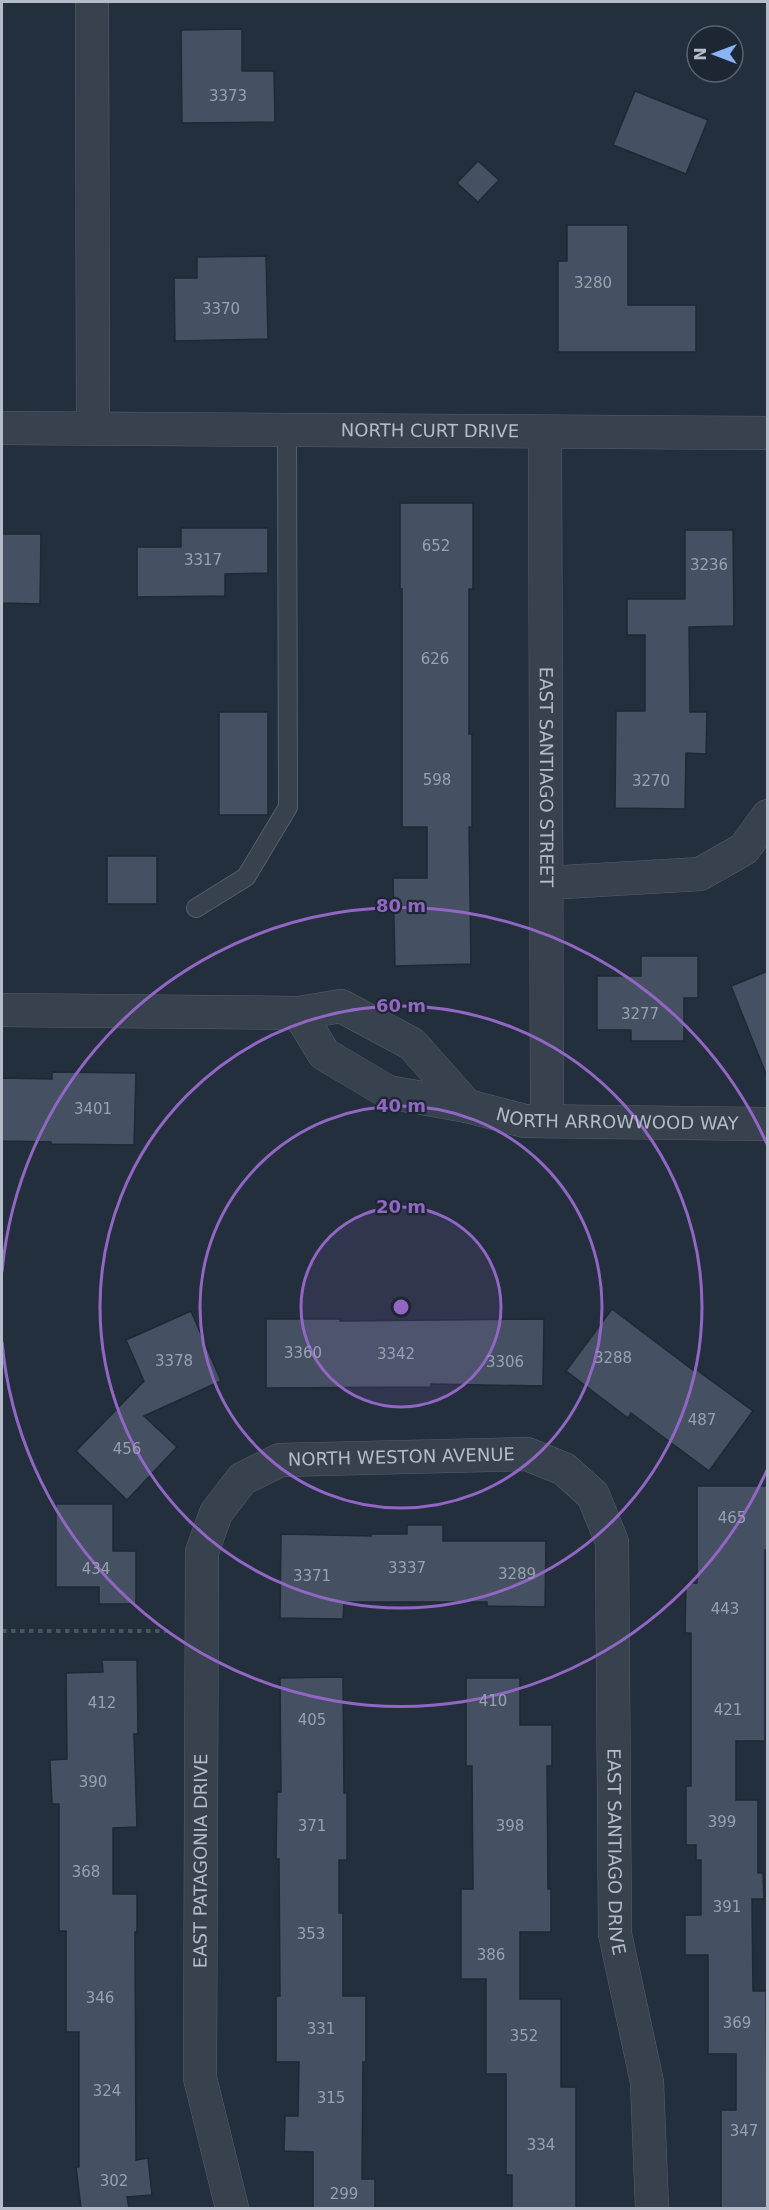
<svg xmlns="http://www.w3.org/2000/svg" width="769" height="2210" font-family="'DejaVu Sans',sans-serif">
	<rect width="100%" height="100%" fill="#242f3e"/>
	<g fill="#455162" stroke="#1f2835" stroke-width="1.5">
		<polygon points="242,29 242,71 274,71 275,122 182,123 181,30"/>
		<polygon points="635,91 708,120 686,174 613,145"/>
		<polygon points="478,161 499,180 478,202 457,183"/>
		<polygon points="567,225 628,225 628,305 696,305 696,352 558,352 558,261 567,261"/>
		<polygon points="266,256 268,339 175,341 174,278 197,278 197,257"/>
		<polygon points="400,503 473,503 473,589 469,589 469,734 472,734 472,827 469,827 471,964 395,966 393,878 427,878 427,827 402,827 402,589 400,589"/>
		<polygon points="181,528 268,528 268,573 225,574 225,596 137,597 137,547 181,547"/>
		<polygon points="685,530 733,530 734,626 689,627 690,712 707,712 706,754 686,753 685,809 615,808 616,711 645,711 645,635 627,635 627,599 685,599"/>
		<polygon points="2,534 41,534 40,604 2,603"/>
		<rect x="219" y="712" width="49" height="103"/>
		<rect x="107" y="856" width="50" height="48"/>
		<polygon points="641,956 698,956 698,998 684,998 684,1041 631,1041 631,1030 597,1030 597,976 641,976"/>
		<polygon points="768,971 768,1074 766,1074 731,986"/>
		<polygon points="52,1072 136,1073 134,1145 51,1144 51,1142 2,1141 2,1078 52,1079"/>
		<polygon points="612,1309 693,1370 694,1368 753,1411 709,1471 631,1413 628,1418 566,1371"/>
		<polygon points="191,1311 221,1381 144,1416 177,1447 127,1500 76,1451 144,1381 126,1340"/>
		<polygon points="266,1319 340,1319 340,1321 544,1319 543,1386 431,1384 431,1387 266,1388"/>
		<polygon points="697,1486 768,1486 768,1550 765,1550 765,1741 736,1741 736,1800 758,1800 758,1873 763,1873 764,1899 752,1899 753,1991 766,1991 768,2208 721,2208 721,2110 736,2110 736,2054 708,2054 708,1955 685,1955 685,1915 701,1915 701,1860 696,1860 696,1845 686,1845 686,1786 691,1786 691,1633 685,1633 686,1583 697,1583"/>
		<polygon points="56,1504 113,1504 113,1551 136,1551 136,1604 99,1604 99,1587 56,1587"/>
		<polygon points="407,1525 443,1525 443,1541 546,1541 545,1607 487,1606 487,1602 344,1602 343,1619 280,1618 281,1534 371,1536 371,1534 407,1534"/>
		<polygon points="102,1660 137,1660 138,1734 134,1734 137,1827 113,1828 113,1894 137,1894 137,1932 135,1932 136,2160 148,2158 152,2195 127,2197 129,2208 81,2208 76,2167 79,2167 79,2032 66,2032 66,1931 59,1931 59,1804 52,1804 50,1760 67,1759 66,1673 103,1672"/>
		<polygon points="343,1677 344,1793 347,1793 347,1860 339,1860 339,1913 343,1913 343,1996 366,1996 366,2062 363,2062 362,2179 375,2179 375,2208 313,2208 313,2152 284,2151 285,2116 298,2116 299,2062 276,2062 276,1996 280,1996 279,1859 276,1859 277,1792 281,1792 280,1678"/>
		<polygon points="466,1678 520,1678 520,1725 552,1725 552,1766 547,1766 548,1889 551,1889 551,1932 520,1932 520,1999 561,1999 561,2087 576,2087 576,2208 512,2208 512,2175 506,2175 506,2074 486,2074 486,1979 461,1979 461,1889 473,1889 472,1766 466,1766"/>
	</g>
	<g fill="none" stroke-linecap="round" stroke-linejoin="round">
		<defs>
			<polyline id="lane" points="196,908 246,877 288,807 287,430"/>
			<g id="street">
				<polyline points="92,2 93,428"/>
				<path id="s1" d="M2,428l766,5"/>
				<path id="s2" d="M545,432l2,689"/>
				<polyline points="547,883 700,874 744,849 768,816"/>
				<polyline points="2,1010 299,1013 341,1006 412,1044 467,1106 388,1092 324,1054 299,1013"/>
				<path id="s3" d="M467,1106l58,15 243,3"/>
				<path id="s4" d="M232,2208l-32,-130 2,-526 14,-39 26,-34 38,-19 247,-6 37,15 29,26 19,47 3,392 32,148 5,126"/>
			</g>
		</defs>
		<use href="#lane" stroke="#565f6c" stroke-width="20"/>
		<use href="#street" stroke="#565f6c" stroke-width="34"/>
		<polyline stroke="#44595c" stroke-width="4" stroke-dasharray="4.5 4.5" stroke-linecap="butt" points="2,1631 168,1631"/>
		<use href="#lane" stroke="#38414e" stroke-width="18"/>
		<use href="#street" stroke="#38414e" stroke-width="33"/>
	</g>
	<circle cx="401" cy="1307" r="100" fill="#9266c3" fill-opacity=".12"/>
	<g fill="none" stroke="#9266c3" stroke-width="3">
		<circle cx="401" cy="1307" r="100"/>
		<circle cx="401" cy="1307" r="201"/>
		<circle cx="401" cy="1307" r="301"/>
		<path d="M767 1470A401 401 0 0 1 2 1342M2 1272A401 401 0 0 1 767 1144"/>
	</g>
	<g text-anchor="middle" stroke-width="4.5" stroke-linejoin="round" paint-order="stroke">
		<g font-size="15" fill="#98a1af">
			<text x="228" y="101">3373</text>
			<text x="593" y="288">3280</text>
			<text x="221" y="314">3370</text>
			<text x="436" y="551">652</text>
			<text x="203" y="565">3317</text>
			<text x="709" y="570">3236</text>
			<text x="435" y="664">626</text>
			<text x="437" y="785">598</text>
			<text x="651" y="786">3270</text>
			<text x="640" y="1019">3277</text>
			<text x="93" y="1114">3401</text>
			<text x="303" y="1358">3360</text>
			<text x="396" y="1359">3342</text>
			<text x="613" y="1363">3288</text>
			<text x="174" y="1366">3378</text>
			<text x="505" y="1367">3306</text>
			<text x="702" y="1425">487</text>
			<text x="127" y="1454">456</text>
			<text x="732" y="1523">465</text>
			<text x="407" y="1573">3337</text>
			<text x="96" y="1574">434</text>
			<text x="517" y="1579">3289</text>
			<text x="312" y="1581">3371</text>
			<text x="725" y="1614">443</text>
			<text x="493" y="1706">410</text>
			<text x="102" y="1708">412</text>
			<text x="728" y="1715">421</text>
			<text x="312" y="1725">405</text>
			<text x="93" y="1787">390</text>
			<text x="722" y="1827">399</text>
			<text x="312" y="1831">371</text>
			<text x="510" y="1831">398</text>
			<text x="86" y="1877">368</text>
			<text x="727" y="1912">391</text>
			<text x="311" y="1939">353</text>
			<text x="491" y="1960">386</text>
			<text x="100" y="2003">346</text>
			<text x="737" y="2028">369</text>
			<text x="321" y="2034">331</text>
			<text x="524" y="2041">352</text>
			<text x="107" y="2096">324</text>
			<text x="331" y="2103">315</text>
			<text x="744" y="2136">347</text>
			<text x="541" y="2150">334</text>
			<text x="114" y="2186">302</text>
			<text x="344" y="2199">299</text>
		</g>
		<g font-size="18" fill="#b4bcc9" stroke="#1d2633">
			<text dy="6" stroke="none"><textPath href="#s1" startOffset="428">NORTH CURT DRIVE</textPath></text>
			<text dy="6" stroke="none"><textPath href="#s2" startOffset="345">EAST SANTIAGO STREET</textPath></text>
			<text dy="6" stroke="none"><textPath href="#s3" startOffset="152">NORTH ARROWWOOD WAY</textPath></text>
			<text dy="6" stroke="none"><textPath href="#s4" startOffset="908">NORTH WESTON AVENUE</textPath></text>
			<text dy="6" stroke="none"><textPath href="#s4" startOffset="1473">EAST SANTIAGO DRIVE</textPath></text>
			<text dy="6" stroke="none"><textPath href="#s4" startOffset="351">EAST PATAGONIA DRIVE</textPath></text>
		</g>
	</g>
	<circle cx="401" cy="1307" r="9" fill="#9266c3" stroke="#1d2633" stroke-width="3"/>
	<g font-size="18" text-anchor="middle" font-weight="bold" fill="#9266c3" stroke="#1d2633" stroke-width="4.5" stroke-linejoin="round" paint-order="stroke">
		<text x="401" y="912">80 m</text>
		<text x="401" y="1012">60 m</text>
		<text x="401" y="1112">40 m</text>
		<text x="401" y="1213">20 m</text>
	</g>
	<rect width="769" height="2210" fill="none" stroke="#b4bcc9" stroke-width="6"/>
	<g transform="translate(715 54) rotate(270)"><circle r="28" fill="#1d2633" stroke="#59626f" stroke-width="1.5"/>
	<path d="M0-4.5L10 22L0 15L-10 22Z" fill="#8ab4f8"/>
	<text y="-9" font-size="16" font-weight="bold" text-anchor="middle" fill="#b4bcc9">N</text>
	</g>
</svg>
